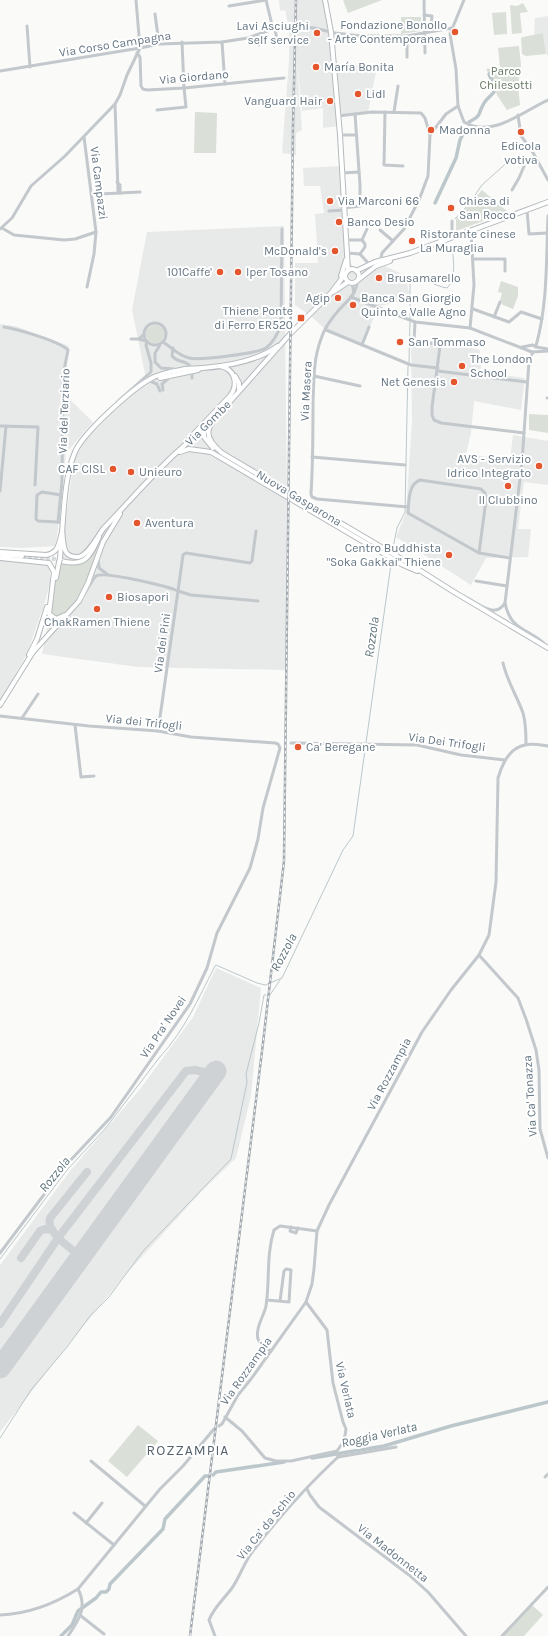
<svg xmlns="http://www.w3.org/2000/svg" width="548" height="1636" font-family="Karla,sans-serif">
	<rect width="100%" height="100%" fill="#fafaf8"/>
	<g fill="#e8e9e9">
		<polygon points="279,0 299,0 298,11 299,0 323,0 333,63 363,67 376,72 368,112 340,115 339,126 323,128 323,108 302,111 297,58 302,130 296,133 296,155 282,153 289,60 289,29 285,10 280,11"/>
		<polygon points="548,16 548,56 546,54 543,33 534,35 535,18"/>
		<polygon points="342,166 347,255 354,269 368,270 383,265 406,276 409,294 408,300 379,306 362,345 325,329 311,316 295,305 295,263 318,263 315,214 324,213 320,186 304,186 303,168"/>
		<polygon points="284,226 287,500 286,670 138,667 42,654 62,547 75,451 146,379 132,310 147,232"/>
		<polygon points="0,324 15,326 69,346 63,393 93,422 66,453 56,546 22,548 0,547"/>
		<polygon points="411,339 445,342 480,350 481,372 525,378 521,410 474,401 471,433 466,454 510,460 513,435 548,441 548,485 524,482 518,529 531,529 528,557 486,558 471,585 396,537 406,512 412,421"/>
		<polygon points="0,559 37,563 47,565 50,570 50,582 46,599 27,654 0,700"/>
		<polygon points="216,968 261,988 251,1096 236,1158 202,1191 127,1273 71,1341 0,1432 0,1265 70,1171 140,1089 193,1017"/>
	</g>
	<g fill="#dadfd7">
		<polygon points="343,0 382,0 348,13"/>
		<polygon points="523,3 528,12 520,13 522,33 512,34 510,5 517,6"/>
		<polygon points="506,12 507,34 494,35 492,13"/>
		<polygon points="401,17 421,17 421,31 401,34"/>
		<polygon points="543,33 546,54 526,56 522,54 521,38 523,37"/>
		<polygon points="519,46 521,65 518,85 520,105 507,110 497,95 493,81 486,69 500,67 498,48"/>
		<polygon points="195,112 217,113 216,153 194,153"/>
		<polygon points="482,190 508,212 456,231 456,219"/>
		<polygon points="501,281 518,287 518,296 513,309 501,304 502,302 500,301 502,293 498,292"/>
		<circle cx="155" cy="334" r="9"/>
		<polygon points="529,414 548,415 548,433 529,430"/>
		<path d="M113,521c-4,6 -9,12 -12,18 -12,28 -14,64 -45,79l-6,-5 3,-22 8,-29c22,6 30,-4 39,-23 2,-3 2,-6 4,-9 2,-3 6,-6 9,-9z"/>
		<polygon points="138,1425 158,1441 127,1477 108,1461"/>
		<polygon points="532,1605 543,1615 524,1636 503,1636"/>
	</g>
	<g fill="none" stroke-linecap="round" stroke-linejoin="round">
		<g stroke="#bbc7cb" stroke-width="1">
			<polyline points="455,219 468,205 482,185 512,158"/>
			<path d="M410,319v-42c8,-2 27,10 37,11 10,-10 6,-30 5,-43"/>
			<polyline points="409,363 410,322"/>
			<polyline points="393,548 397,528 405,512 408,366"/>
			<polyline points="270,995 280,980"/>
			<path d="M0,1259l67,-89 38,-41 54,-71c26,-28 39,-59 56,-92l1,-1 41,18 8,2 17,-7 61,-128 10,-14 38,-272"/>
			<polyline points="0,1438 31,1390 67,1347 90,1316 109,1297 143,1251 231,1159 247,1082 246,1074 259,1023 264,995 266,995"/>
		</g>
		<g stroke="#bbc7cb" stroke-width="3.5">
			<path d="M469,122c13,-7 8,-6 14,-17 2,-5 8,-9 11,-13l-2,-11 -3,-7"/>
			<polyline points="435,203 456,158 460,140 465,130"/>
			<polyline points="312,1458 384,1446 451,1426 548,1402"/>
			<polyline points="213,1475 216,1472 284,1462"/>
			<polyline points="61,1636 72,1625 78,1611 96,1598 101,1592 106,1592 109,1589 110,1584 163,1529 165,1519 205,1476 208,1476"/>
		</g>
		<g stroke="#ced2d4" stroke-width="8">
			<polyline points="76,1253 86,1250"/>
			<polyline points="21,1258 40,1231 45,1229 52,1230"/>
			<polyline points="76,1264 76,1253 58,1238 186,1071 195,1070 208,1073 211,1078"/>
			<path d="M0,1324l58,-86c-5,-7 -10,-12 -8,-20l37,-46"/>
		</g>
		<polyline stroke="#ced2d4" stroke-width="21" points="0,1368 216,1071"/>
		<polyline stroke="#d5d9db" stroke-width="4" stroke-dasharray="4 2" stroke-linecap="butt" points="22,556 51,558 61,561"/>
		<defs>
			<g id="major">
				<polyline points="325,0 331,32 340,135 348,271"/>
				<circle cx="352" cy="276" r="7"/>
				<polyline points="356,271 375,262 410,253 548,202"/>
				<polyline points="341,276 346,260"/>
				<polyline points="358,280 376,266 390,261"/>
				<polyline points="333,292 348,282"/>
				<polyline points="235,376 239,383 239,390"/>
				<polyline points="160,378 198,370"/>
				<path d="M227,404c-16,20 -30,28 -5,49l183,108 49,31 94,56"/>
				<polyline points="227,405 290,334 331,293 346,273"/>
				<polyline points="204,428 204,437 213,448"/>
				<path d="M189,439l41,-43c9,-12 5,-27 -10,-30"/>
				<polyline points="180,452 189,449 211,452 403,565 417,571"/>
				<path d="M62,530c2,12 -1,28 16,27 10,-1 20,-22 26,-29 24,-25 47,-52 73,-76 11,-10 23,-20 34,-31"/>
				<path d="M62,533c2,-25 3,-58 13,-81 8,-19 56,-62 75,-73 10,-6 24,-8 35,-10 6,-1 12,0 18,-1 26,-2 54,-7 75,-22"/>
				<path d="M0,552l46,3c13,-2 13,-12 16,-23"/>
				<polyline points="2,555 22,556"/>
				<polyline points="0,558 49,563 54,572 49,614 56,619 65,615"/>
				<polyline points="60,559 61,543"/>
				<path d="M61,561c24,6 29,-4 38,-24"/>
				<polyline points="56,578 59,562"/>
				<polyline points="29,655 37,639 47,607"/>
				<polyline points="0,705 33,652 79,601 88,583 103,542 120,514"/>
			</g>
		</defs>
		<use href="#major" stroke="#b5babe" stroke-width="6"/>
		<g stroke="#c3c8cc" stroke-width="3">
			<polyline points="266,0 273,29"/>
			<polyline points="424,0 425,53"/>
			<path d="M464,0l-14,34 6,35 2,37 6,16c28,17 59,-11 84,-22"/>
			<polyline points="229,6 266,0"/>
			<polyline points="155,14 159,44"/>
			<polyline points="424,15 432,16 431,28"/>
			<polyline points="27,26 30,67"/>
			<polyline points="275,28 277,41"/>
			<polyline points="256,35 259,45"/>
			<polyline points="222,42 225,84"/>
			<polyline points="137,53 140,57 141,86 143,89 147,90 184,88 284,78"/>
			<polyline points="407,57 407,36"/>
			<polyline points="0,71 140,48 159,44 222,42 248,38 278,27 297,27 314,28 335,33 361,36 407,36 452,28"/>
			<polyline points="115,104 118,191 120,193"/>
			<polyline points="157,110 186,107 184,88 182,42"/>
			<polyline points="385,112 384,165 403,166"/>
			<polyline points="394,112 398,86"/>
			<polyline points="518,115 521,136 531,149 548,180"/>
			<polyline points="338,116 372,112 421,113 425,118 430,135"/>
			<polyline points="340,135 356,135"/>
			<polyline points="84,137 96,232 94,254 87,287"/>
			<polyline points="342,173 359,172"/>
			<polyline points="117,182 120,185 120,193"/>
			<polyline points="512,190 519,178 525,164 536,158"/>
			<polyline points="100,194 140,192"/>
			<polyline points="344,208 360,206 360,185 355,114"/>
			<polyline points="527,210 529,234 547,233"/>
			<polyline points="329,211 344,210"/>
			<polyline points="452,221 452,237"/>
			<polyline points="2,228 14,235 64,240 75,239 96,232"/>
			<polyline points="0,229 12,218 31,186 65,156 115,104 120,95 127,75 140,48 136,0"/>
			<polyline points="380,230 393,241"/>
			<polyline points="347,240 362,240 365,244 365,247 360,254"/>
			<polyline points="362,240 367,229"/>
			<polyline points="347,253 360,254"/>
			<polyline points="360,254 369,264"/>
			<polyline points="473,259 505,259 505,271"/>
			<polyline points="380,262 382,253 404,229 419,200 428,176 430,135 446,114 458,106"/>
			<path d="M357,281c0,13 -11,21 -19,30 -7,8 -14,18 -17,28 -8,21 -7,42 -8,63 0,31 0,61 -2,92l1,3 5,2 91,8"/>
			<polyline points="352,283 354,293"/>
			<polyline points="351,297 415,322 470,328 532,352 548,351"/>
			<polyline points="473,309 509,322 521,312 542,319"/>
			<polyline points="494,317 500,302"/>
			<polyline points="415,322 414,341 416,342 438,344 440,346 432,407 432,415 434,420 441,423 524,433"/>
			<circle cx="155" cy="334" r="11"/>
			<path d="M4,327c13,2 55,14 64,23l-5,26 -1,106 -4,40 5,2"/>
			<polyline points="470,328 474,285 471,231"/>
			<polyline points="326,330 411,365 438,368"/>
			<polyline points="143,335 139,339 146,341"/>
			<polyline points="131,339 139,339"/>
			<path d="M163,342c8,5 16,14 26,16 10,3 69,-5 77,-10 8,-6 12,-15 15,-23l1,-96"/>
			<polyline points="160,345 155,353 155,362 161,368 174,369"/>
			<polyline points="362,345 369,327"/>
			<path d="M536,346c12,-43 10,-86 12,-130"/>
			<polyline points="522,347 533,345 536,347"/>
			<polyline points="536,347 548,349"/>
			<path d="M173,348l-1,8c7,8 12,3 18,10"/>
			<path d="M533,352l-4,9 -7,101 -17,141c6,29 24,25 42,43"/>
			<polyline points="438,371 527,382"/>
			<polyline points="192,375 192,378"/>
			<polyline points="314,376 360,386"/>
			<polyline points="150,381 157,384 160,391"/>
			<polyline points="163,390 162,384 170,377"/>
			<polyline points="547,398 548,398"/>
			<polyline points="117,402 151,372 151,363 146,345 147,342"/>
			<polyline points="0,426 38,427 35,485"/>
			<polyline points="312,457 405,465"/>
			<polyline points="0,491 6,426"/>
			<polyline points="58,522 38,521 36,519 37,495 42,492 61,495"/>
			<path d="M479,553l7,-53 -1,-7 -4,-4 -61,-9c-12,4 -11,22 -12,33l71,40 31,5"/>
			<polyline points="98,558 99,568 107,574"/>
			<polyline points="476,581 507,586"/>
			<path d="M461,595c14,5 33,26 44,8"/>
			<path d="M81,599c5,-6 11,-20 15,-23 8,-5 71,10 82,15l5,-36 3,-2 64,10 2,-2 4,-30"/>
			<path d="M503,663c4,18 14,33 20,50 3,10 3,21 3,31"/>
			<polyline points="0,716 89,726 158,731 191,737 275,743 278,744 280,748 263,808 258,839 250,868 217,933 207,968 190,1004 111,1117 67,1164 0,1253"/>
			<polyline points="22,718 38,694"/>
			<polyline points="75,725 81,777 94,776"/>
			<polyline points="158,731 178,591 191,595 258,601"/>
			<polyline points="291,743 417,745 461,755 505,760"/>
			<polyline points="479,955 518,998 526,1019 536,1050 539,1070 540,1129 548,1158"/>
			<polyline points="291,1227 290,1231 296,1233 298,1228"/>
			<polyline points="267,1300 289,1302 291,1270 286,1269 284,1271 280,1301"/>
			<path d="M271,1351c-5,-3 -11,-6 -13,-12 -3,-11 6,-23 8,-33 4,-25 0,-51 8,-76l6,-4 37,5"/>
			<polyline points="225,1417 242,1431 265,1458 276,1461 291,1461 337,1451 344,1441 346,1429 343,1422 333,1383 327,1330 306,1302"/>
			<path d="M219,1426l3,-2 16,-29 13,-16 55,-77 6,-18 2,-15 3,-38 12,-26 93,-173 29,-42 28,-35 10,-20 7,-53 2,-104c4,-14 11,-30 27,-33 7,-2 16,0 23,1"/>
			<polyline points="338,1457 396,1447"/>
			<polyline points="91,1461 145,1506"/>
			<polyline points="545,1477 548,1474"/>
			<polyline points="307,1489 310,1495 319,1507 409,1575 428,1592 466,1636"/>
			<polyline points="74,1513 114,1545"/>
			<polyline points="86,1523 102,1503"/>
			<path d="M0,1615c28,-1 54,-11 78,-26l82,-100 23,-23 31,-37"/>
			<polyline points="81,1616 104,1634"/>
			<path d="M68,1636c10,-15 20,-28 10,-47"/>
			<path d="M215,1636l-6,-16c5,-13 15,-21 23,-32 7,-10 11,-22 18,-33 24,-32 58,-70 88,-98l-1,-6"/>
			<polyline points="502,1636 548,1587"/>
		</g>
		<use href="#major" stroke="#fff" stroke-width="4"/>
		<defs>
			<polyline id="rail" points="190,1636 263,1043 284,861 293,126 296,0"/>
		</defs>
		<use href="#rail" stroke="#a2aab0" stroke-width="2.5"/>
		<use href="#rail" stroke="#fff" stroke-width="1" stroke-dasharray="3" stroke-linecap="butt"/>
		<defs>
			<polyline id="major-bridge" points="59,562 60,559"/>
		</defs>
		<use href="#major-bridge" stroke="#b5babe" stroke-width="6" stroke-linecap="butt"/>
		<use href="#major-bridge" stroke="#fff" stroke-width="4"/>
	</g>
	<g fill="#e4572e" stroke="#fff" stroke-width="1.5">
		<circle cx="455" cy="32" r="4"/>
		<circle cx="317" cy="33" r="4"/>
		<circle cx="316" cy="67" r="4"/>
		<circle cx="358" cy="94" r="4"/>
		<circle cx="330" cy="101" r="4"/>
		<circle cx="431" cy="130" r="4"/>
		<circle cx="521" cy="132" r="4"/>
		<circle cx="330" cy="201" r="4"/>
		<circle cx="451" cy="208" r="4"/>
		<circle cx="339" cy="222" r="4"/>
		<circle cx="412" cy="241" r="4"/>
		<circle cx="335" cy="251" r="4"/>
		<circle cx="220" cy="272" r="4"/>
		<circle cx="238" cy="272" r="4"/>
		<circle cx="379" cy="278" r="4"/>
		<circle cx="338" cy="298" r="4"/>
		<circle cx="353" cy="305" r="4"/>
		<rect x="297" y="314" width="8" height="8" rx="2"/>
		<circle cx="400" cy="342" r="4"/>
		<circle cx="462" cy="366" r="4"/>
		<circle cx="454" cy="382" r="4"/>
		<circle cx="539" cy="466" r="4"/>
		<circle cx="113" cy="469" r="4"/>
		<circle cx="131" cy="472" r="4"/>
		<circle cx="508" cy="486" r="4"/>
		<circle cx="137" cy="523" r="4"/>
		<circle cx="449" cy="555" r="4"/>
		<circle cx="109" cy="597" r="4"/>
		<circle cx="97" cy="609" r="4"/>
		<circle cx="298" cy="747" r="4"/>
	</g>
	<g text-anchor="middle" stroke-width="4" stroke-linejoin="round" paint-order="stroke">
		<g font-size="12" fill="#657683" stroke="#fff" text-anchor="start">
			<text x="447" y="29" text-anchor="end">Fondazione Bonollo<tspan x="447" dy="14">- Arte Contemporanea</tspan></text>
			<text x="309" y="30" text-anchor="end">Lavi Asciughi<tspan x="309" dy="14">self service</tspan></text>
			<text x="324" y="71">María Bonita</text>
			<text x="366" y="98">Lidl</text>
			<text x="322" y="105" text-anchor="end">Vanguard Hair</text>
			<text x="439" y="134">Madonna</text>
			<text x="521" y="150" text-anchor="middle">Edicola<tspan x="521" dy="14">votiva</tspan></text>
			<text x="338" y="205">Via Marconi 66</text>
			<text x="459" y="205">Chiesa di<tspan x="459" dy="14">San Rocco</tspan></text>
			<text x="347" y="226">Banco Desio</text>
			<text x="420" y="238">Ristorante cinese<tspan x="420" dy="14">La Muraglia</tspan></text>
			<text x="327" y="255" text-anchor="end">McDonald's</text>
			<text x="212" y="276" text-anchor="end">101Caffe'</text>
			<text x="246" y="276">Iper Tosano</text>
			<text x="387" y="282">Brusamarello</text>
			<text x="330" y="302" text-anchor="end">Agip</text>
			<text x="361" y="302">Banca San Giorgio<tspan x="361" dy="14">Quinto e Valle Agno</tspan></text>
			<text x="293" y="315" text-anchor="end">Thiene Ponte<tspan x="293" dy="14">di Ferro ER520</tspan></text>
			<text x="408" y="346">San Tommaso</text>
			<text x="470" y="363">The London<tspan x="470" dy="14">School</tspan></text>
			<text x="446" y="386" text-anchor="end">Net Genesis</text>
			<text x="531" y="463" text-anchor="end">AVS - Servizio<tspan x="531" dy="14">Idrico Integrato</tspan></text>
			<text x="105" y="473" text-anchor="end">CAF CISL</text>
			<text x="139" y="476">Unieuro</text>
			<text x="508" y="504" text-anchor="middle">Il Clubbino</text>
			<text x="145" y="527">Aventura</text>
			<text x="441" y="552" text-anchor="end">Centro Buddhista<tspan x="441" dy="14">"Soka Gakkai" Thiene</tspan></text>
			<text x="117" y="601">Biosapori</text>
			<text x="97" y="626" text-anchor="middle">ChakRamen Thiene</text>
			<text x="306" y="751">Ca' Beregane</text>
		</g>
		<g font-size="12" fill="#657683" stroke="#fff">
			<text transform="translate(115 44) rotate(-9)" y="4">Via Corso Campagna</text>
			<text transform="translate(194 77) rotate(-5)" y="4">Via Giordano</text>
			<text transform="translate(99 183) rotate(83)" y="4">Via Campazzi</text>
			<text transform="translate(306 391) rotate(-87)" y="4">Via Masera</text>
			<text transform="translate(64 411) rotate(-88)" y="4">Via del Terziario</text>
			<text transform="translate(208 423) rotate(-45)" y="4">Via Gombe</text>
			<text transform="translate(299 498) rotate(31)" y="4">Nuova Gasparona</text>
			<text transform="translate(162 643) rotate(-82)" y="4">Via dei Pini</text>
			<text transform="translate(144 722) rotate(6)" y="4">Via dei Trifogli</text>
			<text transform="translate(447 742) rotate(8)" y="4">Via Dei Trifogli</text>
			<text transform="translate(163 1027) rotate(-56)" y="4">Via Pra' Novei</text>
			<text transform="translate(389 1074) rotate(-62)" y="4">Via Rozzampia</text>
			<text transform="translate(530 1096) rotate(-94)" y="4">Via Ca' Tonazza</text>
			<text transform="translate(246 1371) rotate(-55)" y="4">Via Rozzampia</text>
			<text transform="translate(346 1390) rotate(77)" y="4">Via Verlata</text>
			<text transform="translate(266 1525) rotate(-51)" y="4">Via Ca' da Schio</text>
			<text transform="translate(393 1553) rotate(38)" y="4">Via Madonnetta</text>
		</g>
		<g font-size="12" fill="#687a64" stroke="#fff">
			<text x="506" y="75">Parco<tspan x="506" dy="14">Chilesotti</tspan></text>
		</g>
		<g font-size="13" font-style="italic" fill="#60757c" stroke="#fff">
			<text transform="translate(371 637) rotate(-82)" y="5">Rozzola</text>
			<text transform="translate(283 952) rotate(-62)" y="5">Rozzola</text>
			<text transform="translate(54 1174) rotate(-51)" y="5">Rozzola</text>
			<text transform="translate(379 1434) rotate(-13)" y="5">Roggia Verlata</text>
		</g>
		<g font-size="14" letter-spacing="1" fill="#57646e" stroke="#fff">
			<text x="188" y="1455">ROZZAMPIA</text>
		</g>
	</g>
</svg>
